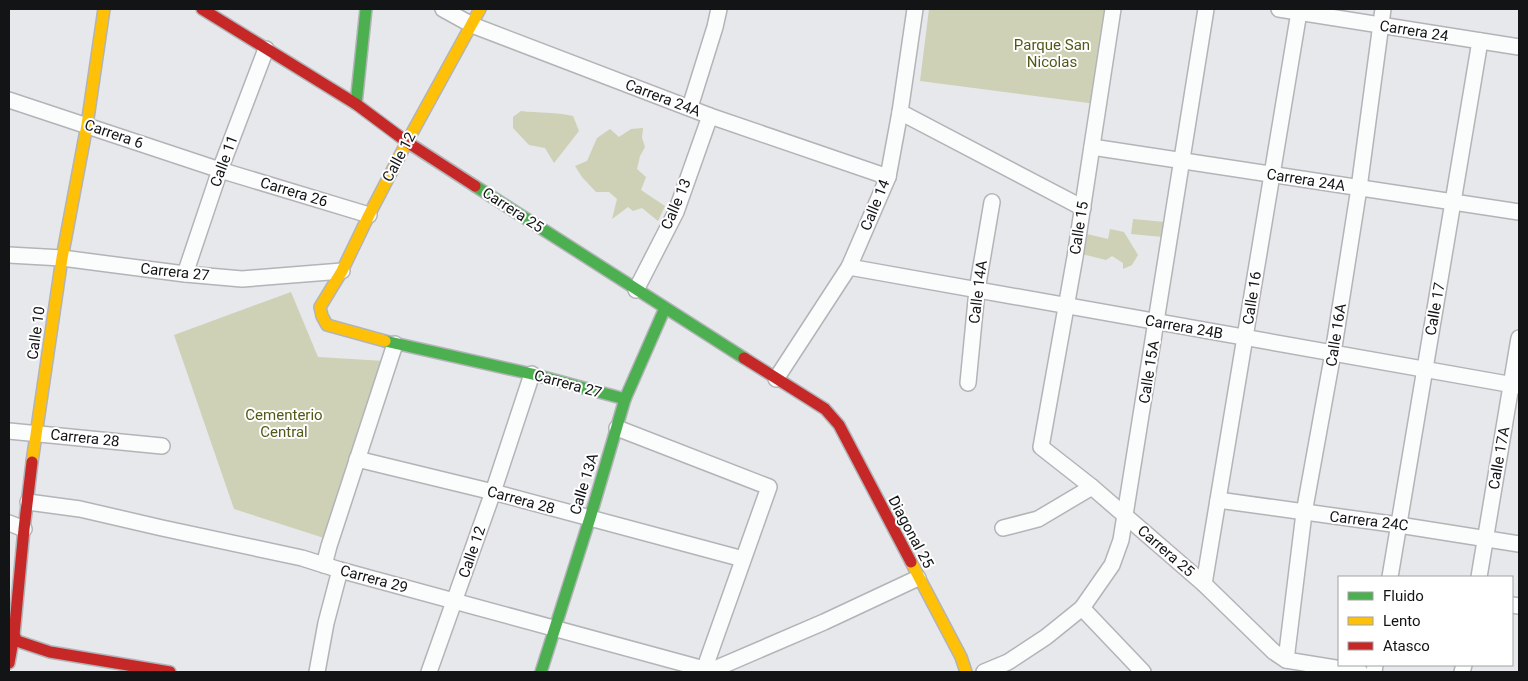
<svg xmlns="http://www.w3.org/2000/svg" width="1528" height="681" font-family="Roboto,sans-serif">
	<rect width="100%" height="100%" fill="#e6e8ec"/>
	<g fill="#ced1b5">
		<polygon points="929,9 1108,9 1096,104 920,81"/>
		<path d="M521,111c17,2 35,1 52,5l6,15 -25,32 -9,-15 -16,-3 -16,-17v-11z"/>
		<polygon points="643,128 642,138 645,147 640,156 637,169 646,177 641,190 665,206 658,221 642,208 633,211 628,207 612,219 617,199 609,192 596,192 582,177 575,166 587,161 597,138 610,129 619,137 631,129"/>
		<polygon points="1133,219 1165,222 1163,237 1131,234"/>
		<polygon points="1110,229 1124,232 1138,255 1132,265 1123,269 1123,263 1112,256 1106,260 1082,254 1087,234 1108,239"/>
		<polygon points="291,292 318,357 385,361 324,538 234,509 174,335"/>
	</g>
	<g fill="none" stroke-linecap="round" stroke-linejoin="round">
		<defs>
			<g id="street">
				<polyline points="443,9 472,25 710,116 888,177"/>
				<polyline points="1113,9 1075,257 1041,447 1092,487 1204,584 1274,652 1286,660 1360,672"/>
				<polyline points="1279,9 1519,47"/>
				<polyline points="9,100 220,170 369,215"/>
				<polyline points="690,107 715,27 719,9"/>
				<polyline points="900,112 1083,208"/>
				<polyline points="1092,147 1519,212"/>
				<polyline points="9,255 62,258 185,274 242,279 342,271"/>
				<polyline points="849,267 1519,386"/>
				<polyline points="185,274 220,170 266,49"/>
				<polyline points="636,290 676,212 710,116"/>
				<polyline points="776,379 849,267 888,177 900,112 915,9"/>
				<polyline points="968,383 977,290 992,202"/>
				<polyline points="617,428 769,487 704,670"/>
				<polyline points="9,431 162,446"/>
				<polyline points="357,459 493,492 743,559"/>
				<polyline points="1218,500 1399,525 1519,544"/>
				<polyline points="28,502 80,509 162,528 302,558 340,570 715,672"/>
				<polyline points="9,523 24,529"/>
				<polyline points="1003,528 1038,519 1092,487"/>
				<polyline points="324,565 329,546 395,344"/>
				<polyline points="1390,577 1480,41"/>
				<polyline points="1479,577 1519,338"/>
				<polyline points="1204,584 1299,12"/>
				<polyline points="1512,605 1519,606"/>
				<polyline points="1082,608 1143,672"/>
				<polyline points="1286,660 1304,513 1333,353 1359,188 1383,9"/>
				<polyline points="710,671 824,622 918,578"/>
				<polyline points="317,672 326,623 340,570"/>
				<polyline points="429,672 493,492 532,374"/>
				<polyline points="984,672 1008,662 1046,637 1082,608 1112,565 1121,540 1206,9"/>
				<polyline points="1374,672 1375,665"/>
				<polyline points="1462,672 1464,665"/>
			</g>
			<g id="fast">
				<polyline points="356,104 366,9"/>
				<polyline points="475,186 744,358"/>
				<polyline points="385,341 532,374 625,399"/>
				<polyline points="541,672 590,518 625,399 665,308"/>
			</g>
			<g id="slow">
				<polyline points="385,341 327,325 322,316 320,307 342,271 369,215 407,142 480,9"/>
				<polyline points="32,462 62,258 87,125 104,9"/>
				<polyline points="911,562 961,657 966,672"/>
			</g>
			<g id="jam">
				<polyline points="202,9 356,104 407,142 475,186"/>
				<polyline points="744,358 825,409 839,425 911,562"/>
				<polyline points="14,635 17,641 50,652 170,672"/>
				<polyline points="9,663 14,635 24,529 32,462"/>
			</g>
		</defs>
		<use href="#street" stroke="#b2b4b7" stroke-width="18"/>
		<use href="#fast" stroke="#b2b4b7" stroke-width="14"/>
		<use href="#slow" stroke="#b2b4b7" stroke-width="14"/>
		<use href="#jam" stroke="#b2b4b7" stroke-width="14"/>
		<use href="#street" stroke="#fbfcfc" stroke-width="15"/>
		<use href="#fast" stroke="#4caf50" stroke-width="11"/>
		<use href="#slow" stroke="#ffc107" stroke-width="11"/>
		<use href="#jam" stroke="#c62828" stroke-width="11"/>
	</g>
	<g text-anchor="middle" stroke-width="4" stroke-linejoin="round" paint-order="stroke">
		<g font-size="15" fill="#131416" stroke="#fff">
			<text transform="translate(1414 31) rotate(9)" y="5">Carrera 24</text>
			<text transform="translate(663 98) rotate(21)" y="5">Carrera 24A</text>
			<text transform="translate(114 134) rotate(19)" y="5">Carrera 6</text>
			<text transform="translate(399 157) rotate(-62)" y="5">Calle 12</text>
			<text transform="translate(224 161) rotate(-70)" y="5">Calle 11</text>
			<text transform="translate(1306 180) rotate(9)" y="5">Carrera 24A</text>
			<text transform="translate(294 192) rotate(17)" y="5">Carrera 26</text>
			<text transform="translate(676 204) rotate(-67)" y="5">Calle 13</text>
			<text transform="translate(875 205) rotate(-68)" y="5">Calle 14</text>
			<text transform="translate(513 210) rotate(33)" y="5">Carrera 25</text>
			<text transform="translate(1079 228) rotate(-81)" y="5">Calle 15</text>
			<text transform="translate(175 272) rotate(6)" y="5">Carrera 27</text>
			<text transform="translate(978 292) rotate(-83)" y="5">Calle 14A</text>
			<text transform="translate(1252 298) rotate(-81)" y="5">Calle 16</text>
			<text transform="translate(1435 309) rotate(-80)" y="5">Calle 17</text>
			<text transform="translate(1184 327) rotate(10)" y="5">Carrera 24B</text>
			<text transform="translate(36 333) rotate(-82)" y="5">Calle 10</text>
			<text transform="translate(1336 335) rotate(-81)" y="5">Calle 16A</text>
			<text transform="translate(1149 372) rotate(-81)" y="5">Calle 15A</text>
			<text transform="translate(568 384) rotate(15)" y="5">Carrera 27</text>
			<text transform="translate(85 438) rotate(6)" y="5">Carrera 28</text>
			<text transform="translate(1499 458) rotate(-80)" y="5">Calle 17A</text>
			<text transform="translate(584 484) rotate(-73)" y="5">Calle 13A</text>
			<text transform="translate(521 500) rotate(15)" y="5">Carrera 28</text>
			<text transform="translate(1369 521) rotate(7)" y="5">Carrera 24C</text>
			<text transform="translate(911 532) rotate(62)" y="5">Diagonal 25</text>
			<text transform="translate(1166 551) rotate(41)" y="5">Carrera 25</text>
			<text transform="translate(472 552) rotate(-71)" y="5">Calle 12</text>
			<text transform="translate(374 579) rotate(15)" y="5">Carrera 29</text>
		</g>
		<g font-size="15" fill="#545818" stroke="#fff">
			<text x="1052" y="50">Parque San<tspan x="1052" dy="17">Nicolas</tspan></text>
			<text x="284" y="420">Cementerio<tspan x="284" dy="17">Central</tspan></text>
		</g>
	</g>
	<rect width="1528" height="681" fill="none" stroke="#131416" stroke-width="20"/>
	<rect x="1338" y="576" width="175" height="90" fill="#ffffff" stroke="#a1a1a2"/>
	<rect x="1348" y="592" width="25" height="8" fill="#4caf50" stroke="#a1a1a2"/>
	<text x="1383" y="601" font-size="15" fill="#131416">Fluido</text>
	<rect x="1348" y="617" width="25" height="8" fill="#ffc107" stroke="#a1a1a2"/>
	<text x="1383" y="626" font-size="15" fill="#131416">Lento</text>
	<rect x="1348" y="642" width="25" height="8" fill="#c62828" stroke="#a1a1a2"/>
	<text x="1383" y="651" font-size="15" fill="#131416">Atasco</text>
</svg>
